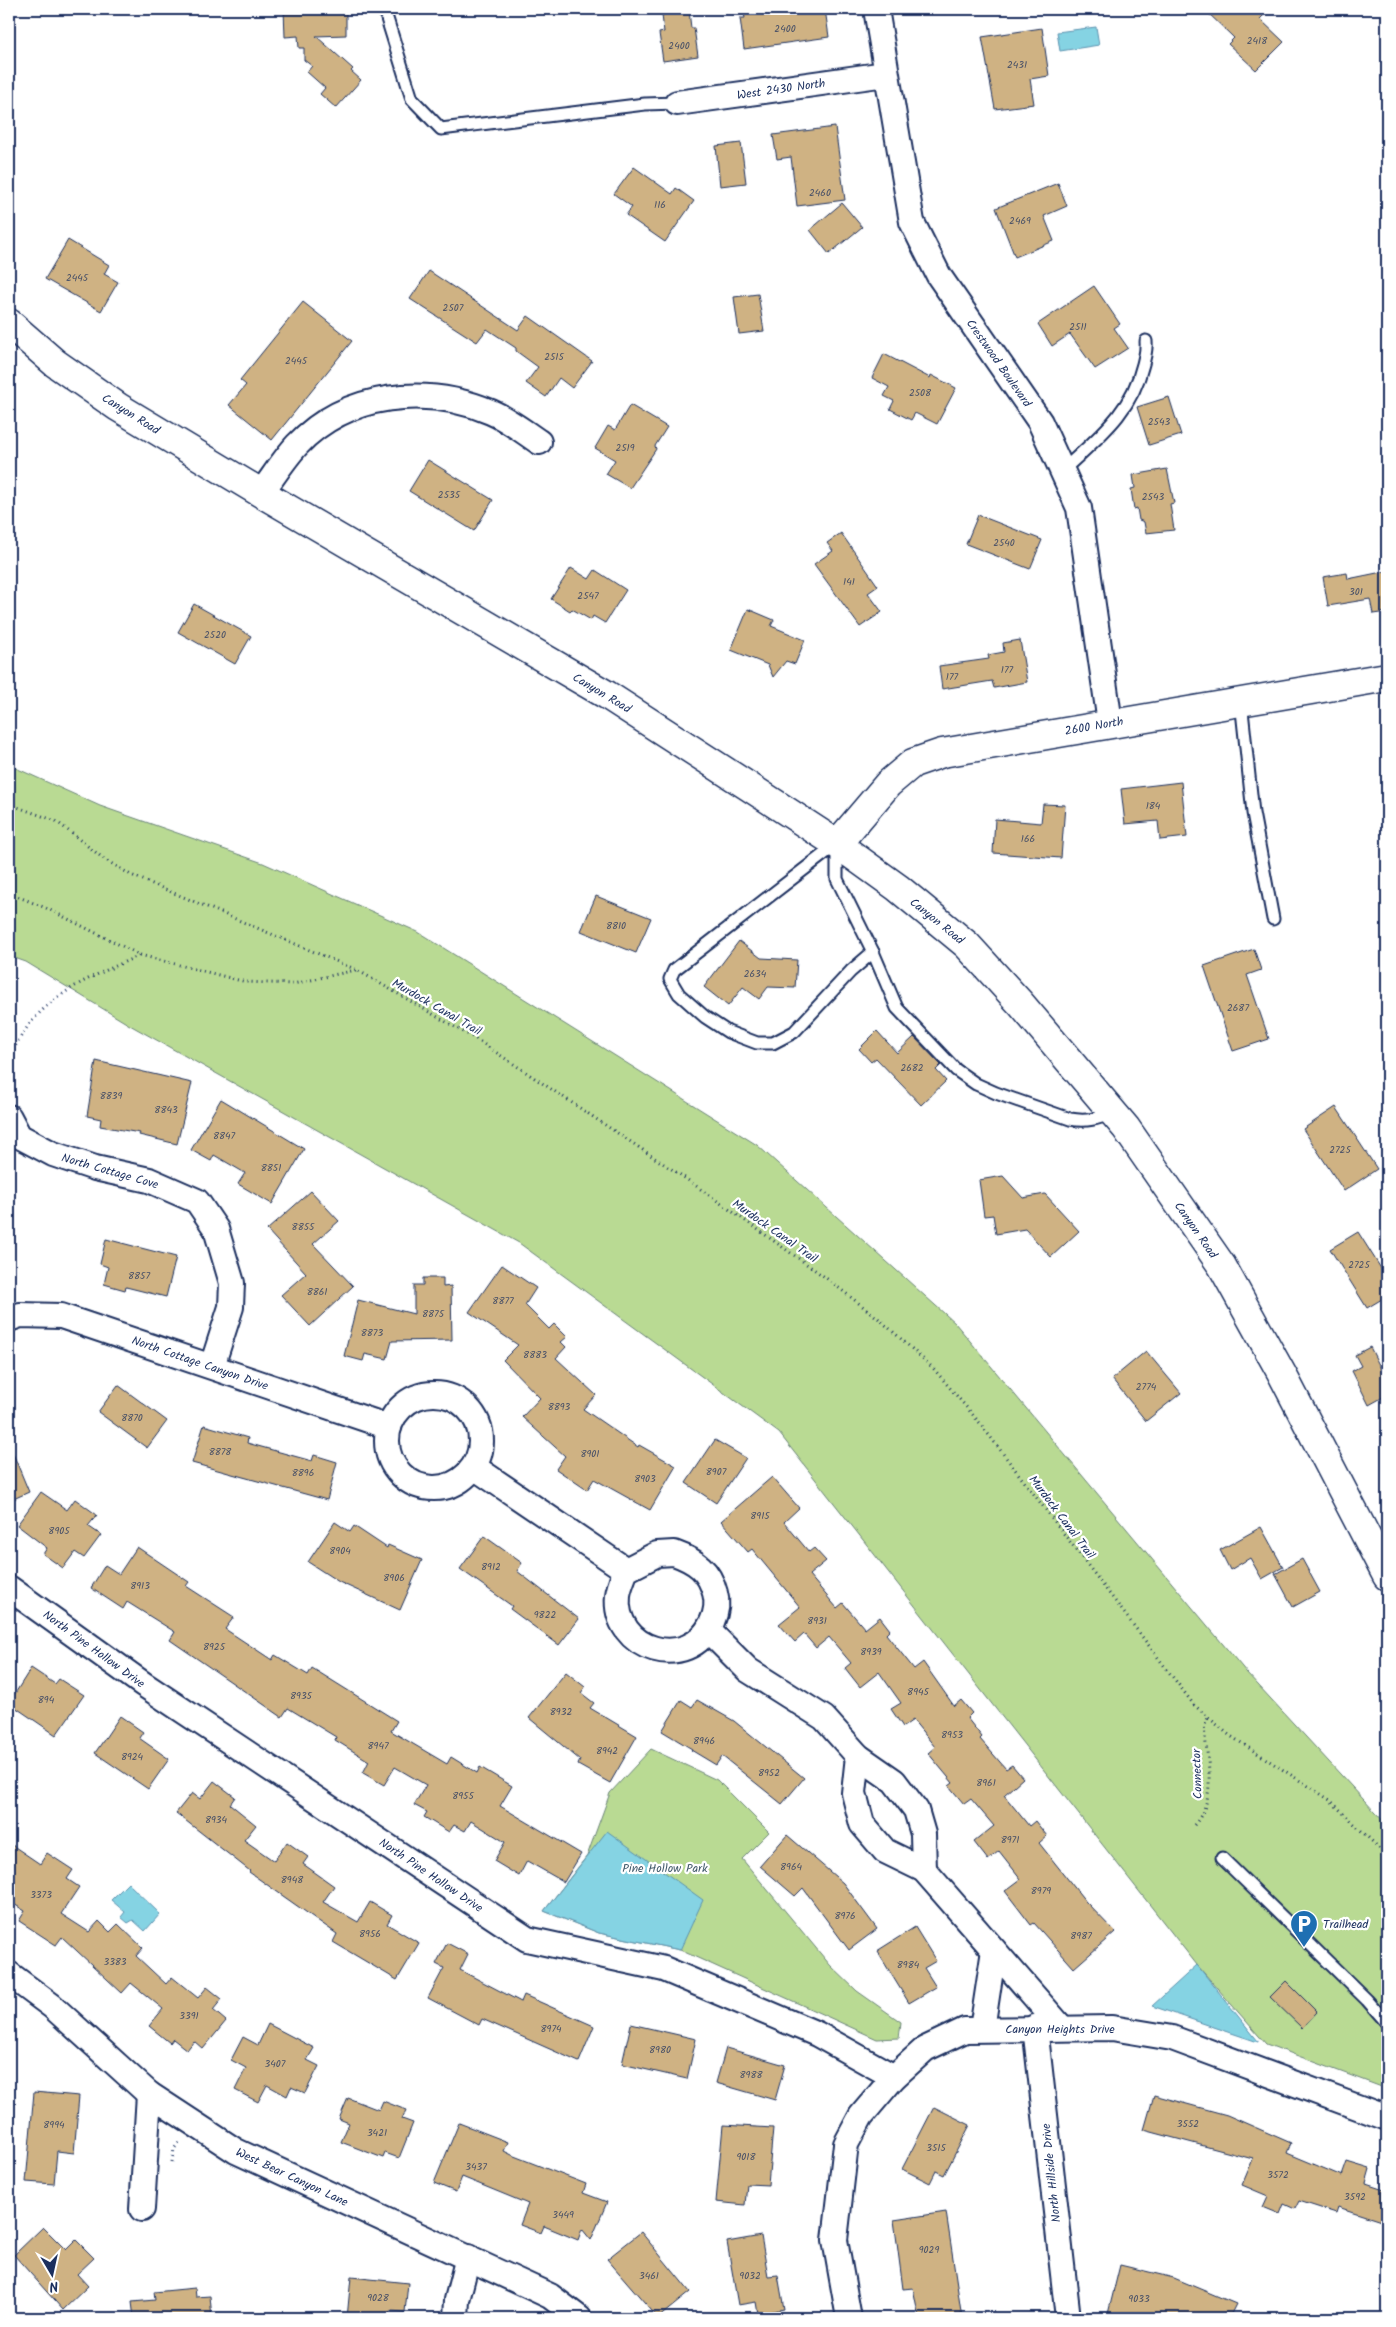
<svg xmlns="http://www.w3.org/2000/svg" width="1396" height="2327" font-family="Kalam,sans-serif">
	<rect width="100%" height="100%" fill="#fff"/>
	<filter id="ink" filterUnits="userSpaceOnUse"><feTurbulence type="fractalNoise" baseFrequency=".02" numOctaves="2"/><feDisplacementMap in="SourceGraphic" scale="10" xChannelSelector="R" yChannelSelector="G"/><feConvolveMatrix kernelMatrix="1 2 1 2 8 2 1 2 1" color-interpolation-filters="sRGB"/></filter>
	<g filter="url(#ink)">
		<g fill="#b9da93" stroke="#6a8478">
			<polygon points="9,765 100,806 263,863 418,932 757,1145 955,1323 1247,1673 1387,1825 1387,2089 1266,2044 1197,1965 779,1433 519,1243 128,1024 26,962 9,956"/>
			<polygon points="651,1749 717,1780 769,1832 742,1859 830,1965 857,1991 901,2022 899,2038 877,2039 680,1950 599,1933 544,1911 587,1856 610,1793"/>
		</g>
		<g fill="#85d3e3" stroke="#5b91ae">
			<polygon points="1096,27 1099,45 1060,51 1057,32"/>
			<polygon points="607,1831 703,1900 680,1950 599,1933 544,1911"/>
			<polygon points="128,1883 160,1914 145,1931 133,1920 128,1923 121,1917 125,1912 111,1900"/>
			<polygon points="1197,1965 1258,2041 1258,2042 1152,2006"/>
		</g>
		<g fill="#cfb283" stroke="#1b2f5e">
			<polygon points="284,9 346,9 346,35 316,36 353,69 351,71 361,80 336,108 320,94 325,88 307,72 312,66 304,60 304,48 299,48 298,36 285,37"/>
			<polygon points="743,9 825,9 829,37 744,49 740,18 745,18"/>
			<polygon points="1204,9 1270,9 1260,19 1284,42 1256,70 1228,44 1234,38"/>
			<polygon points="689,11 691,28 694,28 698,56 663,61 659,33 664,32 662,15"/>
			<polygon points="1042,28 1049,76 1030,79 1034,104 995,109 982,37"/>
			<polygon points="835,127 845,200 797,206 791,157 777,159 773,135"/>
			<polygon points="741,143 746,183 720,186 716,146"/>
			<polygon points="634,167 672,194 676,188 694,201 665,242 626,215 632,207 614,194"/>
			<polygon points="1058,183 1067,206 1044,216 1054,241 1015,257 996,208"/>
			<polygon points="842,203 862,227 829,254 810,230"/>
			<polygon points="68,240 109,265 104,274 118,282 101,311 45,279"/>
			<polygon points="429,271 518,330 528,316 592,361 572,388 559,378 546,397 526,383 538,367 516,351 516,348 487,329 477,342 410,299"/>
			<polygon points="1094,286 1120,324 1114,328 1128,348 1095,369 1070,334 1052,346 1038,324"/>
			<polygon points="758,294 764,331 739,334 734,297"/>
			<polygon points="303,302 352,341 272,440 229,405 246,385 240,380"/>
			<polygon points="884,354 930,378 931,375 956,388 937,424 915,413 911,420 890,409 894,401 884,396 889,387 872,378"/>
			<polygon points="1169,397 1181,435 1149,445 1137,407"/>
			<polygon points="630,405 667,427 655,446 656,449 630,488 606,474 615,460 595,448 608,426 615,430"/>
			<polygon points="428,460 493,500 474,531 409,491"/>
			<polygon points="1167,469 1174,503 1170,504 1174,530 1146,533 1144,522 1139,520 1137,508 1134,509 1131,489 1135,488 1133,475"/>
			<polygon points="978,515 1042,540 1030,569 966,544"/>
			<polygon points="841,533 878,586 868,593 882,612 860,627 814,564 833,551 827,543"/>
			<polygon points="571,568 589,579 595,570 626,590 605,623 593,616 591,620 572,609 570,611 551,599"/>
			<polygon points="1387,571 1387,612 1373,614 1370,599 1328,606 1323,577 1347,573 1348,579"/>
			<polygon points="194,604 251,636 235,664 178,632"/>
			<polygon points="748,609 774,620 771,626 805,640 795,664 786,661 773,677 768,665 731,650"/>
			<polygon points="1020,640 1027,682 994,688 992,681 942,689 939,666 989,659 988,655 1004,652 1003,643"/>
			<polygon points="1181,782 1187,837 1160,840 1158,821 1125,824 1121,789"/>
			<polygon points="1043,804 1065,805 1061,858 993,853 995,819 1041,823"/>
			<polygon points="596,896 651,918 636,953 581,931"/>
			<polygon points="739,941 761,958 797,960 795,988 768,987 759,999 743,987 728,1006 704,987"/>
			<polygon points="1254,949 1261,970 1247,975 1269,1039 1233,1051 1204,966"/>
			<polygon points="877,1031 897,1053 914,1037 941,1065 936,1070 946,1081 921,1105 876,1058 871,1062 859,1049"/>
			<polygon points="96,1061 192,1083 177,1144 139,1135 140,1133 100,1126 101,1119 87,1116"/>
			<polygon points="221,1099 304,1149 272,1204 238,1184 245,1173 214,1155 211,1161 191,1150"/>
			<polygon points="1336,1107 1377,1169 1344,1191 1303,1129"/>
			<polygon points="1003,1176 1023,1198 1045,1194 1079,1231 1051,1257 1025,1229 996,1234 993,1215 984,1216 979,1180"/>
			<polygon points="311,1191 339,1221 313,1244 353,1286 310,1326 281,1295 306,1273 267,1230"/>
			<polygon points="1358,1232 1387,1278 1387,1296 1367,1308 1330,1249"/>
			<polygon points="106,1239 176,1257 166,1297 126,1287 125,1290 104,1284 108,1267 100,1264"/>
			<polygon points="502,1265 536,1288 525,1305 549,1329 554,1324 567,1337 561,1342 566,1347 556,1358 596,1395 583,1409 638,1447 639,1445 676,1466 650,1510 594,1479 587,1490 556,1469 565,1456 522,1417 540,1398 503,1360 518,1345 469,1312"/>
			<polygon points="423,1278 443,1278 443,1287 451,1286 452,1340 392,1341 387,1359 365,1354 363,1361 344,1356 358,1300 414,1314 414,1285 423,1285"/>
			<polygon points="1370,1347 1387,1381 1387,1395 1369,1405 1352,1371 1361,1366 1355,1355"/>
			<polygon points="1146,1351 1181,1393 1146,1421 1112,1379"/>
			<polygon points="118,1385 167,1421 147,1448 98,1412"/>
			<polygon points="204,1425 248,1438 247,1443 312,1461 314,1455 337,1462 327,1500 192,1463"/>
			<polygon points="715,1440 746,1458 716,1503 686,1483"/>
			<polygon points="9,1444 29,1492 9,1501"/>
			<polygon points="772,1477 799,1508 784,1522 809,1552 814,1548 826,1561 809,1575 837,1608 843,1603 865,1629 880,1617 890,1630 886,1634 914,1669 923,1662 954,1706 961,1700 972,1713 967,1718 982,1737 980,1739 1006,1769 1012,1765 1023,1778 1004,1795 1029,1826 1035,1821 1047,1836 1039,1843 1086,1902 1115,1932 1074,1968 1034,1923 1031,1925 1005,1891 1021,1879 999,1851 988,1860 974,1842 994,1826 971,1799 964,1804 949,1786 953,1783 928,1753 935,1747 913,1720 903,1727 891,1709 901,1703 879,1672 860,1687 845,1668 851,1663 829,1637 816,1648 804,1634 795,1642 779,1624 800,1607 752,1549 748,1552 721,1521"/>
			<polygon points="41,1492 67,1510 75,1499 97,1515 88,1526 101,1535 84,1558 75,1552 63,1568 43,1554 47,1548 17,1525"/>
			<polygon points="335,1522 350,1532 354,1526 387,1548 388,1545 422,1560 400,1610 339,1582 308,1562"/>
			<polygon points="1261,1527 1283,1567 1262,1579 1250,1558 1230,1570 1220,1550"/>
			<polygon points="484,1536 522,1563 517,1571 579,1619 559,1645 510,1609 512,1606 460,1569"/>
			<polygon points="137,1547 189,1582 186,1586 234,1617 225,1629 272,1660 275,1655 308,1675 312,1668 397,1721 391,1731 447,1764 451,1757 477,1773 480,1767 512,1786 500,1806 581,1854 564,1882 527,1861 519,1876 494,1861 505,1842 471,1821 465,1831 454,1825 449,1832 424,1817 427,1812 414,1805 426,1785 395,1767 384,1785 363,1773 369,1761 335,1740 336,1737 288,1708 282,1717 170,1640 175,1632 127,1602 123,1609 91,1588 105,1565 119,1574"/>
			<polygon points="1302,1559 1320,1592 1293,1607 1275,1574"/>
			<polygon points="31,1668 55,1684 59,1679 84,1695 56,1735 9,1703"/>
			<polygon points="566,1672 585,1687 581,1693 594,1703 590,1708 637,1736 610,1783 578,1765 580,1760 529,1718"/>
			<polygon points="681,1700 692,1707 697,1700 734,1721 804,1778 782,1804 722,1756 716,1765 691,1750 692,1749 662,1731"/>
			<polygon points="120,1716 143,1732 139,1738 169,1759 148,1789 95,1753"/>
			<polygon points="214,1781 235,1797 230,1804 256,1825 244,1840 274,1861 287,1842 308,1857 303,1864 334,1886 323,1902 358,1922 370,1902 392,1915 387,1924 419,1943 397,1980 333,1942 337,1934 249,1872 250,1871 176,1813 192,1793 200,1799"/>
			<polygon points="787,1835 843,1883 877,1929 849,1950 803,1888 795,1896 760,1866"/>
			<polygon points="9,1843 40,1864 47,1853 73,1870 67,1879 79,1887 61,1914 89,1932 99,1921 110,1932 118,1924 143,1948 136,1956 166,1984 172,1977 198,1998 207,1987 222,1999 213,2010 226,2021 203,2049 194,2041 187,2050 173,2039 170,2043 149,2026 163,2009 131,1983 122,1993 62,1937 56,1945 19,1921 25,1911 9,1901"/>
			<polygon points="915,1927 936,1961 924,1968 936,1987 909,2003 877,1951"/>
			<polygon points="447,1943 468,1954 460,1970 521,2002 524,1995 594,2026 579,2062 482,2019 479,2025 428,1998 444,1968 436,1964"/>
			<polygon points="1286,1981 1317,2012 1302,2028 1270,1997"/>
			<polygon points="268,2024 314,2048 307,2060 319,2066 305,2093 291,2087 287,2096 267,2085 258,2102 235,2090 246,2068 231,2060 243,2037 258,2045"/>
			<polygon points="631,2024 696,2039 687,2079 622,2064"/>
			<polygon points="726,2048 785,2065 775,2100 716,2083"/>
			<polygon points="34,2092 79,2096 74,2153 57,2151 54,2184 26,2182"/>
			<polygon points="1154,2095 1227,2115 1291,2143 1287,2153 1342,2176 1347,2162 1370,2169 1366,2183 1387,2190 1387,2202 1381,2221 1338,2207 1336,2213 1299,2201 1295,2209 1284,2204 1280,2214 1263,2207 1268,2196 1242,2185 1253,2159 1144,2130"/>
			<polygon points="348,2098 379,2110 383,2101 406,2110 402,2119 413,2123 399,2158 385,2153 383,2158 341,2142 349,2123 339,2119"/>
			<polygon points="934,2107 970,2125 944,2175 936,2171 930,2183 902,2169"/>
			<polygon points="459,2123 508,2142 504,2151 514,2156 586,2184 583,2193 607,2202 591,2240 582,2229 578,2240 544,2226 541,2233 520,2225 528,2204 462,2177 456,2192 434,2183"/>
			<polygon points="723,2125 773,2128 768,2185 747,2184 745,2205 716,2202"/>
			<polygon points="946,2212 962,2318 919,2318 913,2288 903,2289 894,2220"/>
			<polygon points="43,2227 66,2250 76,2240 94,2258 77,2274 88,2286 63,2310 14,2255"/>
			<polygon points="641,2232 690,2292 658,2318 607,2259"/>
			<polygon points="761,2236 768,2276 778,2275 784,2309 758,2314 756,2302 738,2305 727,2242"/>
			<polygon points="1120,2265 1174,2278 1236,2304 1229,2318 1107,2318"/>
			<polygon points="351,2277 408,2283 405,2312 390,2311 389,2318 347,2318"/>
			<polygon points="195,2288 196,2297 210,2296 212,2318 134,2318 132,2302 155,2300 154,2292"/>
		</g>
		<g fill="none" stroke-linecap="round" stroke-linejoin="round">
			<defs>
				<g id="lane">
					<polyline points="384,9 412,99 441,129 645,104 677,103"/>
					<path d="M1062,471c36,-34 69,-57 81,-107 2,-8 4,-15 3,-23"/>
					<polyline points="1241,701 1253,813 1273,919"/>
					<polygon points="837,844 837,879 873,952 851,971 794,1032 773,1043 757,1043 728,1032 705,1017 679,994 670,979 674,970"/>
					<path d="M873,952l24,56 59,62 20,14 20,9 74,26c17,3 27,0 43,-6"/>
					<polyline points="1222,1858 1367,2000 1387,2023"/>
				</g>
				<g id="street">
					<polyline points="876,9 912,222 939,276 1040,422 1079,508 1110,723"/>
					<polyline points="677,103 886,74"/>
					<path d="M261,493c12,-16 23,-34 36,-48 50,-53 130,-60 194,-33 17,7 33,20 48,30"/>
					<polyline points="9,1117 19,1136 53,1154 95,1168 149,1180 197,1201 216,1229 232,1283 231,1307 212,1366"/>
					<polyline points="9,1319 20,1315 61,1316 389,1427"/>
					<circle cx="434" cy="1441" r="47"/>
					<polyline points="474,1467 626,1570"/>
					<path d="M674,1553c22,8 35,17 41,40 3,10 1,20 -3,29 -23,51 -100,29 -94,-27 1,-8 5,-17 8,-25l31,-16z"/>
					<polyline points="9,1588 143,1684 527,1939 664,1969 817,2034 894,2077"/>
					<polyline points="708,1630 748,1670 824,1718 858,1756 894,1781 916,1810 923,1834 924,1870"/>
					<polyline points="858,1756 854,1793 862,1824 885,1851 924,1870 1061,2027"/>
					<polyline points="9,1974 52,2006 149,2094 236,2151 550,2296 579,2318"/>
					<polyline points="1035,2027 1068,2318"/>
					<polyline points="982,2029 994,1950"/>
					<polyline points="142,2209 149,2094"/>
					<polyline points="456,2318 457,2300 468,2257"/>
					<polyline points="849,2318 835,2240 846,2144 861,2116 894,2077 925,2049 965,2030 1112,2028 1172,2038 1387,2118"/>
				</g>
				<g id="secondary">
					<polyline points="9,323 55,363 118,407 261,493 607,695 748,786 837,844 898,888 967,945 1021,1004 1126,1128 1222,1266 1282,1374 1387,1576"/>
					<polyline points="837,844 888,784 913,763 942,753 1387,677"/>
				</g>
			</defs>
			<use href="#lane" stroke="#1b2f5e" stroke-width="15"/>
			<use href="#street" stroke="#1b2f5e" stroke-width="28"/>
			<use href="#secondary" stroke="#1b2f5e" stroke-width="31"/>
			<g stroke="#1b2f5e" stroke-width="3" stroke-dasharray="1 4" stroke-linecap="butt">
				<polyline points="9,804 56,821 104,859 131,875 357,970 479,1041 682,1176 822,1275 878,1318 933,1368 979,1422 1194,1705 1229,1735 1330,1800 1387,1856"/>
				<polyline points="9,893 46,908 140,955 246,982 293,984 356,970"/>
				<path d="M9,1059c27,-62 74,-78 131,-104"/>
				<path d="M1194,1825c24,-27 13,-65 10,-98l4,-9"/>
				<polyline points="172,2162 174,2149 181,2140"/>
			</g>
			<use href="#lane" stroke="#fff" stroke-width="11"/>
			<use href="#street" stroke="#fff" stroke-width="24"/>
			<use href="#secondary" stroke="#fff" stroke-width="28"/>
		</g>
	</g>
	<defs>
		<symbol id="parking-pin" viewBox="-11 -11 22 30"><path d="M0 17L-7.5 6A9.5 9.5 0 1 1 7.5 6Z" fill="#1f6fb2" stroke="#fff"/><path d="M-3.5-5.5H1a3.5 3.5 0 0 1 0 7H-1V5.5H-3.5ZM-1-3.4V-.6H.8a1.4 1.4 0 0 0 0-2.8Z" fill="#fff"/></symbol>
	</defs>
	<g fill-rule="evenodd">
		<use href="#parking-pin" x="1288" y="1908" width="32" height="43"/>
	</g>
	<g text-anchor="middle" stroke-width="4.5" stroke-linejoin="round" paint-order="stroke">
		<g font-size="10" fill="#485067">
			<text x="785" y="32">2400</text>
			<text x="1257" y="44">2418</text>
			<text x="679" y="49">2400</text>
			<text x="1017" y="68">2431</text>
			<text x="820" y="196">2460</text>
			<text x="660" y="208">116</text>
			<text x="1020" y="224">2469</text>
			<text x="77" y="281">2445</text>
			<text x="453" y="311">2507</text>
			<text x="1078" y="330">2511</text>
			<text x="554" y="360">2515</text>
			<text x="296" y="364">2445</text>
			<text x="920" y="396">2508</text>
			<text x="1159" y="425">2543</text>
			<text x="625" y="451">2519</text>
			<text x="449" y="498">2535</text>
			<text x="1153" y="500">2543</text>
			<text x="1004" y="546">2540</text>
			<text x="849" y="585">141</text>
			<text x="1356" y="595">301</text>
			<text x="588" y="599">2547</text>
			<text x="215" y="638">2520</text>
			<text x="1007" y="673">177</text>
			<text x="952" y="680">177</text>
			<text x="1153" y="809">184</text>
			<text x="1028" y="842">166</text>
			<text x="616" y="929">8810</text>
			<text x="755" y="977">2634</text>
			<text x="1238" y="1011">2687</text>
			<text x="912" y="1071">2682</text>
			<text x="111" y="1099">8839</text>
			<text x="166" y="1113">8843</text>
			<text x="224" y="1139">8847</text>
			<text x="1340" y="1153">2725</text>
			<text x="271" y="1171">8851</text>
			<text x="303" y="1230">8855</text>
			<text x="1359" y="1268">2725</text>
			<text x="139" y="1279">8857</text>
			<text x="317" y="1295">8861</text>
			<text x="503" y="1304">8877</text>
			<text x="433" y="1317">8875</text>
			<text x="372" y="1336">8873</text>
			<text x="535" y="1358">8883</text>
			<text x="1146" y="1390">2774</text>
			<text x="559" y="1410">8893</text>
			<text x="132" y="1421">8870</text>
			<text x="220" y="1455">8878</text>
			<text x="590" y="1457">8901</text>
			<text x="716" y="1475">8907</text>
			<text x="303" y="1476">8896</text>
			<text x="645" y="1482">8903</text>
			<text x="760" y="1519">8915</text>
			<text x="59" y="1534">8905</text>
			<text x="340" y="1554">8904</text>
			<text x="491" y="1570">8912</text>
			<text x="394" y="1581">8906</text>
			<text x="140" y="1589">8913</text>
			<text x="545" y="1618">9822</text>
			<text x="817" y="1624">8931</text>
			<text x="214" y="1650">8925</text>
			<text x="871" y="1655">8939</text>
			<text x="918" y="1695">8945</text>
			<text x="301" y="1699">8935</text>
			<text x="46" y="1703">894</text>
			<text x="561" y="1715">8932</text>
			<text x="952" y="1738">8953</text>
			<text x="704" y="1744">8946</text>
			<text x="378" y="1749">8947</text>
			<text x="607" y="1754">8942</text>
			<text x="132" y="1760">8924</text>
			<text x="769" y="1776">8952</text>
			<text x="986" y="1786">8961</text>
			<text x="463" y="1799">8955</text>
			<text x="216" y="1823">8934</text>
			<text x="1010" y="1843">8971</text>
			<text x="791" y="1870">8964</text>
			<text x="292" y="1883">8948</text>
			<text x="1041" y="1894">8979</text>
			<text x="41" y="1898">3373</text>
			<text x="845" y="1919">8976</text>
			<text x="370" y="1937">8956</text>
			<text x="1081" y="1939">8987</text>
			<text x="115" y="1965">3383</text>
			<text x="908" y="1968">8984</text>
			<text x="189" y="2019">3391</text>
			<text x="551" y="2032">8974</text>
			<text x="660" y="2053">8980</text>
			<text x="275" y="2067">3407</text>
			<text x="751" y="2078">8988</text>
			<text x="1188" y="2127">3552</text>
			<text x="54" y="2128">8994</text>
			<text x="377" y="2136">3421</text>
			<text x="936" y="2151">3515</text>
			<text x="746" y="2160">9018</text>
			<text x="476" y="2170">3437</text>
			<text x="1278" y="2178">3572</text>
			<text x="1355" y="2200">3592</text>
			<text x="563" y="2218">3449</text>
			<text x="929" y="2253">9029</text>
			<text x="649" y="2279">3461</text>
			<text x="750" y="2279">9032</text>
			<text x="378" y="2301">9028</text>
			<text x="1139" y="2302">9033</text>
		</g>
		<g font-size="12" fill="#1b2f5e" stroke="#fff">
			<text transform="translate(781 89) rotate(-8)" y="4">West 2430 North</text>
			<text transform="translate(999 363) rotate(55)" y="4">Crestwood Boulevard</text>
			<text transform="translate(131 414) rotate(32)" y="4">Canyon Road</text>
			<text transform="translate(602 693) rotate(31)" y="4">Canyon Road</text>
			<text transform="translate(1094 726) rotate(-10)" y="4">2600 North</text>
			<text transform="translate(937 921) rotate(39)" y="4">Canyon Road</text>
			<text transform="translate(437 1007) rotate(30)" y="4">Murdock Canal Trail</text>
			<text transform="translate(110 1171) rotate(16)" y="4">North Cottage Cove</text>
			<text transform="translate(1196 1230) rotate(55)" y="4">Canyon Road</text>
			<text transform="translate(775 1231) rotate(35)" y="4">Murdock Canal Trail</text>
			<text transform="translate(200 1363) rotate(19)" y="4">North Cottage Canyon Drive</text>
			<text transform="translate(1062 1517) rotate(53)" y="4">Murdock Canal Trail</text>
			<text transform="translate(94 1649) rotate(36)" y="4">North Pine Hollow Drive</text>
			<text transform="translate(1197 1774) rotate(-92)" y="4">Connector</text>
			<text transform="translate(431 1875) rotate(34)" y="4">North Pine Hollow Drive</text>
			<text x="1060" y="2033">Canyon Heights Drive</text>
			<text transform="translate(1051 2173) rotate(-96)" y="4">North Hillside Drive</text>
			<text transform="translate(292 2177) rotate(25)" y="4">West Bear Canyon Lane</text>
		</g>
		<g font-size="12" fill="#425a6b" stroke="#fff">
			<text x="665" y="1872">Pine Hollow Park</text>
		</g>
		<g font-size="12" fill="#1b2f5e" stroke="#fff" text-anchor="start">
			<text x="1323" y="1928">Trailhead</text>
		</g>
	</g>
	<rect width="1396" height="2327" fill="none" stroke="#fff" stroke-width="30"/>
	<rect x="15" y="15" width="1366" height="2297" fill="none" stroke="#1b2f5e" stroke-width="2" filter="url(#ink)"/>
	<g transform="translate(52 2274) rotate(171)" stroke="#ffffff" stroke-width="4" paint-order="stroke">
	<path d="M0-4L9 19L0 12L-9 19Z" fill="#1b2f5e"/>
	<text y="-8" font-size="14" font-weight="bold" text-anchor="middle" fill="#1b2f5e">N</text>
	</g>
</svg>
